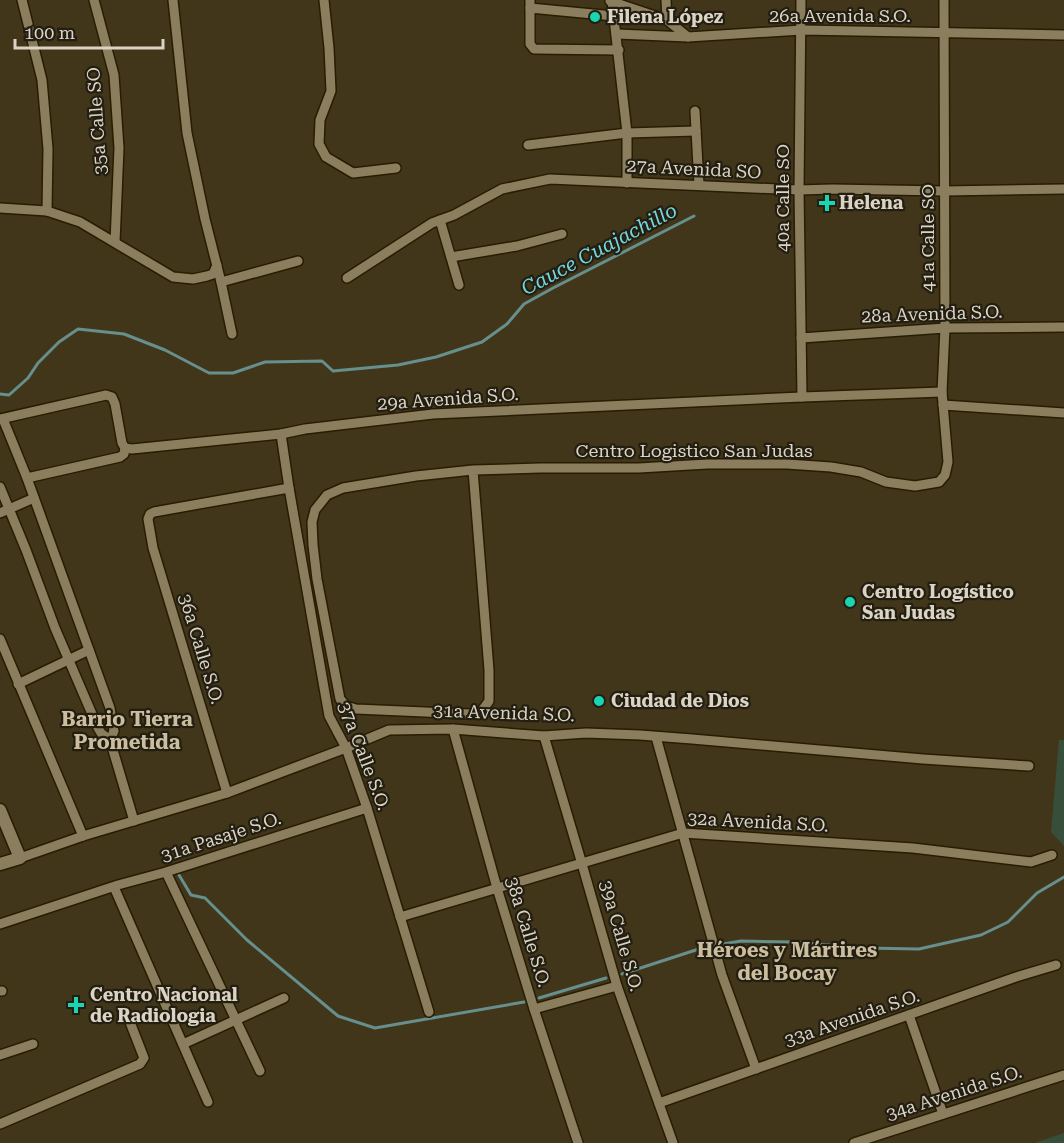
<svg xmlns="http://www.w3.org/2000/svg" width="1064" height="1143" font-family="'Roboto Serif',serif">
	<rect width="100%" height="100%" fill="#42361a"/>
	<g fill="#374e3b">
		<polygon points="1059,740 1064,740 1064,846 1051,832"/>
		<polygon points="1064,1133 1064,1143 1035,1143"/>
	</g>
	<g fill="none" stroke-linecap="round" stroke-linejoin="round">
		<g stroke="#668f8d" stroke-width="3">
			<polyline points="0,394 9,395 28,378 38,363 59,342 78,329 124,334 165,350 209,373 233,373 265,362 322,361 333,371 398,365 436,357 482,342 507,324 524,304 553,288 694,216"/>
			<polyline points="179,875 191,895 205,898 247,940 338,1016 375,1028 524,1002"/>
			<polyline points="622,974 705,947 741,941 793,942 864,948 919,949 981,935 1008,922 1037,893 1064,877"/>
			<polyline points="539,998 606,978"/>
		</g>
		<defs>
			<g id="minor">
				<polyline points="22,0 42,80 48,149 47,211"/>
				<polyline points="94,0 114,75 119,148 115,242"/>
				<polyline points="173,0 187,133 205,219 221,282 232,334"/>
				<polyline points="324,0 329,48 331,91 320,120 319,144 326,157 353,173 396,168"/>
				<polyline points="530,0 530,44 534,49 619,50"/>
				<polyline points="666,0 667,20"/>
				<polyline points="801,0 799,190 802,397"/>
				<polyline points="610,1 667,20 688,37"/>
				<polyline points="612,1 627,133 627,183"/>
				<polyline points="530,8 614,16"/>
				<polyline points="617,34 688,37 802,30 1064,35"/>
				<polyline points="695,111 699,185"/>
				<polyline points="528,145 627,133 696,131"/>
				<polyline points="0,208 47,211 80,222 173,277 193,279 207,276 213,274 217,265"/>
				<polyline points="440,220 459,285"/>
				<polyline points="451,257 517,246 562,234"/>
				<polyline points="347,278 432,223 454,215 502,189 550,179 799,190 832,189 944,191 1064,189"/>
				<polyline points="221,282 298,261"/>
				<polyline points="801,338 945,328 1064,327"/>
				<polyline points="943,405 1064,413"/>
				<polyline points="0,419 106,395 112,397 115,404 122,443 125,448 132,449 281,434 305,429 433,414 802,397 942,392"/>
				<polyline points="3,419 27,478 110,708 114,731 110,740"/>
				<polyline points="281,434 289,488 329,716 346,748 367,808 429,1012"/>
				<polyline points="473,470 489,670 489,701 481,712 471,714 356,709 346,706 340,699 317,579 313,545 312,522 315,510 327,495 343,488 416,476 473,470 540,468 639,468 707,464 787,464 831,467 861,472 886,482 915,486 939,482 945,475 948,462 942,392 945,328 944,0"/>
				<polyline points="27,478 120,457 124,454 125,448"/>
				<polyline points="0,487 26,550 55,628 98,728 101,733 110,740 134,821"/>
				<polyline points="0,513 34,498"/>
				<polyline points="0,639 83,836"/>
				<polyline points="18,684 89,650"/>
				<polyline points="453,729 497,888 534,1009 578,1143"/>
				<polyline points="544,736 582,864 617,986 673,1143"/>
				<polyline points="656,737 722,975 756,1069"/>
				<polyline points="227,793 153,548 148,519 150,514 154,512 289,488"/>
				<polyline points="20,858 83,836 227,793 346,748 389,730 453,729 544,736 586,733 640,735 692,739 923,759 1029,766"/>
				<polyline points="166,872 260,1071"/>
				<polyline points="114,887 208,1102"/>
				<polyline points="400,917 683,833 913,848 1031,862 1052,855"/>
				<polyline points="0,924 118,885 166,872 367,808"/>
				<polyline points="0,991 2,991"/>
				<polyline points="534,1009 617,986"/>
				<polyline points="909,1015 943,1114"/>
				<polyline points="183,1044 284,998"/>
				<polyline points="0,1055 33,1044"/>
				<polyline points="659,1103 1016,977 1056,965"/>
				<polyline points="0,1124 140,1064 144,1058 128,1017"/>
				<polyline points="854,1143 1064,1075"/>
			</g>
			<polyline id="tertiary" points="0,810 20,858 0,864"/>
		</defs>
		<use href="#minor" stroke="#281d01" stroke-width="12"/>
		<use href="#tertiary" stroke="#281d01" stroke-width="15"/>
		<use href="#minor" stroke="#8b7e5f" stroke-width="9"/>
		<use href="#tertiary" stroke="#8b7e5f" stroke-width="12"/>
	</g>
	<g fill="#19d5b2" stroke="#231e12" stroke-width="2">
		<circle cx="595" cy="17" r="6"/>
		<path d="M824 194h6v6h6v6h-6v6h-6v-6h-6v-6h6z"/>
		<circle cx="850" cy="602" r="6"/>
		<circle cx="599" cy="701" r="6"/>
		<path d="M73 996h6v6h6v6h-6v6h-6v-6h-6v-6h6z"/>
	</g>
	<g text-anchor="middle" stroke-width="4.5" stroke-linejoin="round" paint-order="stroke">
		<g font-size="18" fill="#dbd4c4" stroke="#231e12">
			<text x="840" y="22">26a Avenida S.O.</text>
			<text transform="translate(97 121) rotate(-94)" y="6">35a Calle SO</text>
			<text transform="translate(694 169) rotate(3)" y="6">27a Avenida SO</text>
			<text transform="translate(783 198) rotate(-90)" y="6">40a Calle SO</text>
			<text transform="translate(928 238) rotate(-90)" y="6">41a Calle SO</text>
			<text transform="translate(932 314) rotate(-2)" y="6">28a Avenida S.O.</text>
			<text transform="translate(448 399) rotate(-4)" y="6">29a Avenida S.O.</text>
			<text x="694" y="457">Centro Logistico San Judas</text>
			<text transform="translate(201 649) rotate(73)" y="6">36a Calle S.O.</text>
			<text transform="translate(504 713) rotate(2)" y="6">31a Avenida S.O.</text>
			<text transform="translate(364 756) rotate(69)" y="6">37a Calle S.O.</text>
			<text transform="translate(758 822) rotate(3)" y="6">32a Avenida S.O.</text>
			<text transform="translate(221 837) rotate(-18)" y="6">31a Pasaje S.O.</text>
			<text transform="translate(528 932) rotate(73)" y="6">38a Calle S.O.</text>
			<text transform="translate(621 936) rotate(74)" y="6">39a Calle S.O.</text>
			<text transform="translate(852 1018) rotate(-19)" y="6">33a Avenida S.O.</text>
			<text transform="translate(954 1093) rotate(-18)" y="6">34a Avenida S.O.</text>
		</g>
		<g font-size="18" font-weight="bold" fill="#dbd4c4" stroke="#231e12" text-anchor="start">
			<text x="607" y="23">Filena López</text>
			<text x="839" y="209">Helena</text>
			<text x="862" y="598">Centro Logístico<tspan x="862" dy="21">San Judas</tspan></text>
			<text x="611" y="707">Ciudad de Dios</text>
			<text x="90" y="1001">Centro Nacional<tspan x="90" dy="21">de Radiologia</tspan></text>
		</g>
		<g font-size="20" font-style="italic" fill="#74d6de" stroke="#231e12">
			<text transform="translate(599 249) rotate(-28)" y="7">Cauce Cuajachillo</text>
		</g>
		<g font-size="20" font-weight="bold" fill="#cbbd9d" stroke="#231e12">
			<text x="127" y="726">Barrio Tierra<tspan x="127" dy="23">Prometida</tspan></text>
			<text x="787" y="957">Héroes y Mártires<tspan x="787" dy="23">del Bocay</tspan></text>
		</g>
	</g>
	<path d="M15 39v9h148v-9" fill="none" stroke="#dbd4c4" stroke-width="3"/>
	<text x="24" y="39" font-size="18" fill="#dbd4c4" stroke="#231e12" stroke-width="4.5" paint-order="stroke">100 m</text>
</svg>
